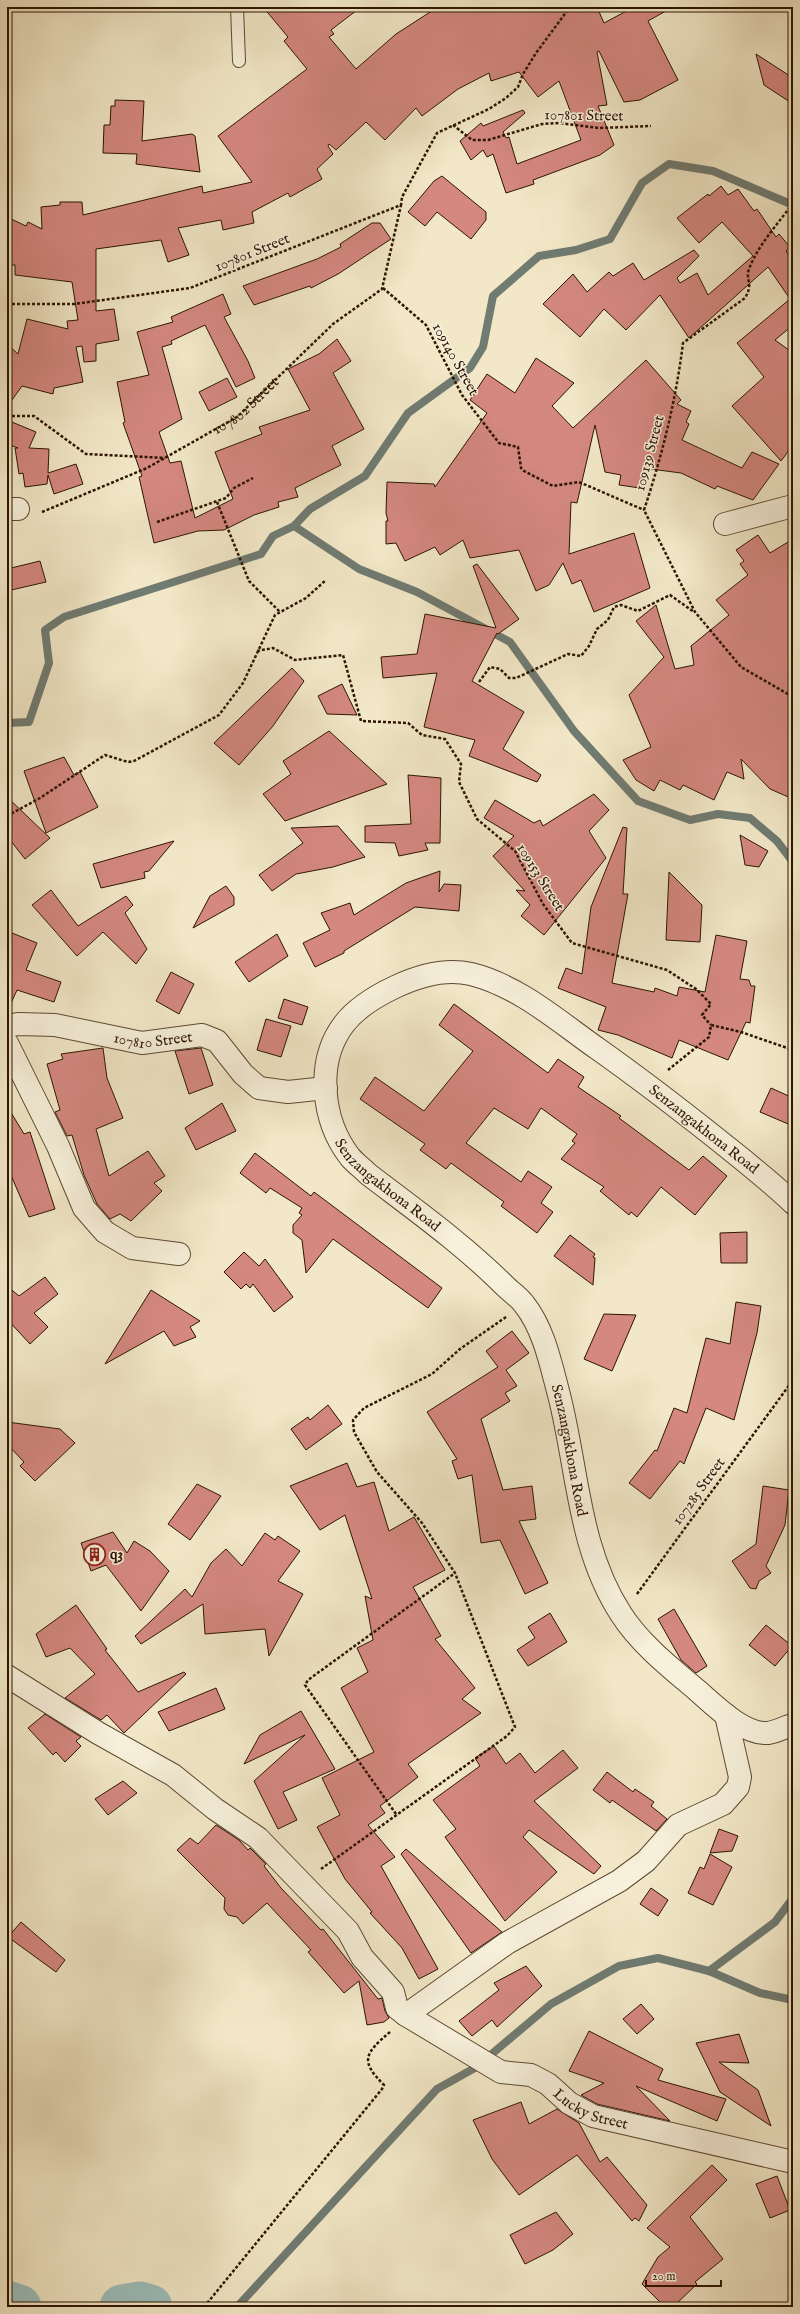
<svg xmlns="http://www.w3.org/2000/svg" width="800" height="2314" font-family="'IM FELL English',serif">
	<rect width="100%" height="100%" fill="#f2e8c7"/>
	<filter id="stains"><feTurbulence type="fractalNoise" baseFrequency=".005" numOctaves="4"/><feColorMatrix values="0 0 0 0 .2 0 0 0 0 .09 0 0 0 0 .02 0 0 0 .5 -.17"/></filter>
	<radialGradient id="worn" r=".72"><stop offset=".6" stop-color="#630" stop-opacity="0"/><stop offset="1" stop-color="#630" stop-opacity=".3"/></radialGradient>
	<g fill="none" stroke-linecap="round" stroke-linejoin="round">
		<g stroke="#707b72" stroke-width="8">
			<polyline points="294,526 359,569 417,592 510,642 574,731 638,801 690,820 718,814 750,818 777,841 793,862"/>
			<polyline points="7,723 29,722 49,663 45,630 64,617 261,554 273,536 294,526 310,509 365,476 408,413 470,368 483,347 493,296 539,256 576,250 610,239 642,183 669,164 713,171 793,205"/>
			<polyline points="709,1971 775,1922 793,1898"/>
			<polyline points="487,2058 551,2004 619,1966 658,1958 709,1971 760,1993 793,2000"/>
			<polyline points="237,2307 437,2089 482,2064"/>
		</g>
		<g stroke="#9cbfbc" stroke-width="45">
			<polyline points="7,2303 19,2307"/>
			<polyline points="122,2307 140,2304 150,2307"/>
		</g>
	</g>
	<g fill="#d48880" stroke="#2d1402">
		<polygon points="263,7 361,7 331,30 334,34 329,37 356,69 396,34 438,7 597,7 604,23 634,7 673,7 648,21 678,80 640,100 624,102 599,51 597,52 607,105 598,106 614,145 600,155 533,180 534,184 506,193 493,154 487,157 483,150 471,160 460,141 481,123 483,126 523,110 525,113 503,132 506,138 509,137 517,164 581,140 559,81 538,97 519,72 491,81 489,73 458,89 422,116 416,108 385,140 366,122 336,150 329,144 328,146 333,154 317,169 322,179 290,197 288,193 252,212 254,223 223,230 221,220 178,228 189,255 168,262 161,240 96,249 96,311 114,309 119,340 96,344 96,361 84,362 82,346 76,347 83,382 54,388 53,394 22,386 7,407 7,344 18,354 27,319 68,329 67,321 78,320 72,282 15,275 15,265 7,265 7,217 26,226 28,222 42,229 41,207 60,205 60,202 82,202 83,215 202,186 203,193 252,182 218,136 307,69 284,41 288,37"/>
		<polygon points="756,54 793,78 793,104 764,85"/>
		<polygon points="115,100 144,101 142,141 192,134 195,136 200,172 136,164 137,154 103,153 104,125 110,125 111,106 115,106"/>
		<polygon points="442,176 486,212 486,220 471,239 437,212 425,226 408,212 434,181"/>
		<polygon points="721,186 728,195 738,189 754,211 757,209 776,237 779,234 790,247 786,251 793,262 793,325 775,340 793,353 793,445 781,461 732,406 764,377 737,343 790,299 768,267 689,338 660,295 626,330 604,309 580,337 543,304 573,274 587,292 609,272 613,276 633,263 644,280 694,250 699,256 677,278 680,283 697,273 708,295 753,256 722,222 699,243 677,218 708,194 709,196"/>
		<polygon points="372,223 380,223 391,239 338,274 311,288 310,286 254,305 243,286 317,259 341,247 340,244"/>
		<polygon points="223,294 231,314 224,317 248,361 255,378 236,387 205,325 171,341 172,344 162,347 182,419 159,432 170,463 181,461 195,518 233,499 215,452 262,434 259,427 310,410 288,369 319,354 337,339 351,361 333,373 364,429 332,446 341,465 295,488 298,497 278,502 279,507 254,515 224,530 198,531 154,543 139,477 142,476 123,423 125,422 117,382 149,375 137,332 173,322 171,317"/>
		<polygon points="536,358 574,383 552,406 573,428 646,360 681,400 677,404 691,411 686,422 689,424 682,440 742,468 752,452 779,464 753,500 717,486 715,489 681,473 643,468 640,488 619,485 621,475 605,472 595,425 577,503 571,502 569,554 634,533 650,588 594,612 581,580 572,584 563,563 549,585 536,591 519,550 470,558 463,540 440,555 435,547 405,561 396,543 386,544 386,521 388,521 386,513 387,482 434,484 435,487 487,413 470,400 487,374 515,393"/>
		<polygon points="227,378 237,397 209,411 199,392"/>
		<polygon points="7,420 36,432 29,448 49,449 48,473 76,464 83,484 54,494 48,475 47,484 25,487 23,473 19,474 15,448 18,448 7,444"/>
		<polygon points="758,535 770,553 793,539 793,799 770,789 741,759 744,779 727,772 714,800 683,785 680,790 660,780 654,791 636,780 623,760 651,747 629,695 664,657 636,621 656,605 675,669 694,665 691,646 729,615 716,600 748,575 740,564 744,561 736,550"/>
		<polygon points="40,561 46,582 7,591 7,569"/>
		<polygon points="477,564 519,619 498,634 497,633 472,681 524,712 503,749 541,775 537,782 469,756 475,740 424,727 437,673 383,678 381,657 417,654 425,614 496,628 473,566"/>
		<polygon points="292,668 304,681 273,726 239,765 214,743"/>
		<polygon points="342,684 357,715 327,714 318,696"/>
		<polygon points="329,731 387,784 285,821 263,794 291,774 283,761"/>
		<polygon points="64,757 74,775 80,772 98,807 46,833 24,771"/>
		<polygon points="408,775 441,778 440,843 425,843 428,850 399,856 395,843 365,842 365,826 411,824"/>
		<polygon points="594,794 609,810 589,831 606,858 544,935 521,916 530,905 516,890 525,891 493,856 514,836 484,818 495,800 534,823 540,820 543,826"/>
		<polygon points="7,797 50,838 25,859 7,836"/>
		<polygon points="338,826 365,857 333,867 296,874 272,891 259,875 303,843 291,828"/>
		<polygon points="623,827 627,828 623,894 628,894 612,983 654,992 655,988 677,996 679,987 705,992 716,935 747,941 740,979 749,980 751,986 755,986 750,1023 746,1022 728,1060 679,1040 672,1058 618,1035 598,1030 606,1007 558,988 566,968 582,974 591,907"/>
		<polygon points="740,835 768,851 759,867 745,865"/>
		<polygon points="174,841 149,871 144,872 145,878 101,888 93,864"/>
		<polygon points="440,871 439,892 444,884 461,885 459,911 415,907 344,951 344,953 315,967 303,943 330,930 321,913 350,903 354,915 406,883"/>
		<polygon points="669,872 702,905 700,942 666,940"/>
		<polygon points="226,886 234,897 234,905 193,928 210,896"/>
		<polygon points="51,890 78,926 126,896 133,905 125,913 147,949 136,964 103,932 77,956 32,905"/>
		<polygon points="7,931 37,943 26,970 61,982 54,1002 17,990 7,1012"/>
		<polygon points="277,934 288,956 249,982 235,962"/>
		<polygon points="171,972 194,984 179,1014 156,1001"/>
		<polygon points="284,999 308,1007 302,1025 278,1018"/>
		<polygon points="454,1004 548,1073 558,1059 584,1077 578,1087 621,1116 619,1118 689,1170 703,1156 727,1176 695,1215 661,1187 637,1217 631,1212 629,1215 600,1191 604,1187 561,1159 575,1143 572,1141 577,1134 541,1108 528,1129 494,1108 466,1143 521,1182 528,1171 552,1187 541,1203 553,1212 537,1233 501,1206 504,1202 451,1163 446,1169 420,1150 425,1144 360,1099 375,1077 424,1111 473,1051 439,1025"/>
		<polygon points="266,1019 291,1026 281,1057 257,1050"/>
		<polygon points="103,1048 107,1078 123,1118 96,1129 109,1176 148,1151 165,1176 154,1183 162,1191 131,1221 120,1214 110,1219 97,1204 84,1175 72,1135 67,1136 55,1112 60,1110 47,1064 63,1059 61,1054"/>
		<polygon points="201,1048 213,1085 189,1094 175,1051"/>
		<polygon points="771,1088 793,1098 793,1126 760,1112"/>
		<polygon points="222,1103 236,1131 196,1150 185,1128"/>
		<polygon points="7,1106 24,1134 30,1132 55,1209 29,1217 7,1166"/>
		<polygon points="255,1153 311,1196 314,1192 442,1288 428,1308 333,1239 306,1273 302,1240 293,1233 293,1225 302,1215 299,1213 302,1208 270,1188 266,1193 240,1173"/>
		<polygon points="747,1232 747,1263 721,1263 720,1233"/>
		<polygon points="570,1235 595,1254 593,1257 595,1258 593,1285 554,1256"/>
		<polygon points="244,1252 259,1266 265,1259 293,1297 274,1312 253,1284 250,1288 246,1284 241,1289 224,1272"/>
		<polygon points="45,1277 58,1294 34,1313 48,1327 30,1344 7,1319 7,1286 19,1296"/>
		<polygon points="151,1290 200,1321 190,1327 196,1337 174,1346 164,1331 105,1364"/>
		<polygon points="736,1302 761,1306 757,1333 734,1420 706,1408 684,1464 680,1461 650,1499 629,1483 655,1450 657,1451 674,1408 687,1413 706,1338 730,1344"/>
		<polygon points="604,1314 636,1315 612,1371 584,1359"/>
		<polygon points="512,1331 529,1353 506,1370 517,1386 505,1393 510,1401 481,1419 503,1490 532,1486 536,1519 519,1521 548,1583 525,1594 500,1540 481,1543 472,1475 458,1479 452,1461 457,1459 427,1412 498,1367 486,1351"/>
		<polygon points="328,1405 342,1424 306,1450 291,1429 308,1417 310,1420"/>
		<polygon points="7,1422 60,1429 75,1443 35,1481 20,1466 24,1462 7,1444"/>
		<polygon points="347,1463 357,1487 374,1482 389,1531 414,1517 445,1570 413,1587 441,1636 435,1639 475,1688 462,1699 481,1713 408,1764 418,1777 380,1806 385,1813 368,1825 395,1857 381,1866 438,1969 419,1979 402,1948 370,1913 372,1912 345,1879 317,1827 340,1815 322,1778 374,1752 341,1688 368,1672 357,1648 373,1640 365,1596 372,1599 345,1515 320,1530 290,1486"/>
		<polygon points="197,1484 221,1496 190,1540 168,1524"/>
		<polygon points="763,1486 789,1490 785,1525 766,1566 771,1573 759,1581 756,1589 750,1588 732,1561 756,1544"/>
		<polygon points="113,1532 127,1553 134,1541 150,1551 169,1571 141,1611 106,1565 91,1571 81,1543"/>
		<polygon points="265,1533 275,1540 278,1536 300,1551 278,1581 303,1594 269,1656 265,1629 205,1634 203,1604 141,1644 135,1636 185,1589 192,1597 211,1563 226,1549 242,1566"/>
		<polygon points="76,1605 107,1649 105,1650 138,1692 184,1672 186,1674 124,1733 107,1715 101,1720 65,1698 95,1674 70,1648 46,1657 36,1634"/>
		<polygon points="674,1609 707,1666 696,1673 681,1660 658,1619"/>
		<polygon points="550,1613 567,1642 528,1666 517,1650 535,1638 528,1627"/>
		<polygon points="766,1625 792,1646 775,1666 749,1645"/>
		<polygon points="216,1688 225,1709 169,1731 158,1712"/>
		<polygon points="301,1711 335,1769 283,1792 297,1820 278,1829 254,1781 305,1735 244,1764 260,1735"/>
		<polygon points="45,1714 81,1737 76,1741 81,1746 65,1762 56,1752 53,1755 28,1728"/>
		<polygon points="494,1746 506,1764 520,1753 535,1773 563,1750 578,1768 534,1801 601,1866 594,1874 529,1830 523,1837 557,1872 505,1921 445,1837 456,1829 433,1800 480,1766 475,1758"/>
		<polygon points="607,1772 633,1792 635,1789 654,1802 651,1806 667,1819 656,1831 612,1800 610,1803 593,1790"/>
		<polygon points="123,1781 137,1793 108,1815 95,1799"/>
		<polygon points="216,1825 239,1840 248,1850 250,1848 266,1864 264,1866 281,1888 321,1930 323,1929 378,1999 382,1998 385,2011 389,2018 384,2022 367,2025 359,1981 344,1993 308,1952 311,1950 267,1903 243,1924 237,1917 228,1915 224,1909 225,1898 177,1850 190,1838 198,1844"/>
		<polygon points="719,1829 738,1836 732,1851 710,1853"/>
		<polygon points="406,1849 502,1932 471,1953 401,1854"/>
		<polygon points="710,1854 732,1867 713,1905 688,1893 700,1867 704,1869"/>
		<polygon points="651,1888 668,1900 658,1916 640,1904"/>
		<polygon points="21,1922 65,1960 56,1972 8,1937"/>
		<polygon points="526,1966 542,1986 497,2027 492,2020 472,2036 459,2021 499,1990 494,1983"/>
		<polygon points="641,2004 654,2019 637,2034 623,2019"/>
		<polygon points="589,2031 663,2069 658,2080 726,2099 717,2121 636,2086 670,2121 597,2104 581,2095 604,2083 569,2071"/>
		<polygon points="739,2034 749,2063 719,2062 758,2090 771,2126 720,2092 696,2043"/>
		<polygon points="521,2102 529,2124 557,2109 579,2123 600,2162 607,2157 647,2205 639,2221 635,2218 632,2221 577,2155 519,2195 492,2159 473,2120"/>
		<polygon points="712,2165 727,2180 690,2217 723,2259 695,2282 697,2284 673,2307 665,2307 642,2284 658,2257 670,2247 647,2228"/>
		<polygon points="777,2176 790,2210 770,2218 756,2184"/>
		<polygon points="556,2212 573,2234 553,2250 525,2264 510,2235"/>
	</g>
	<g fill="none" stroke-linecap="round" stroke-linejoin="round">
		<defs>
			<polyline id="service" points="237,7 239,61"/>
			<g id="minor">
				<polyline points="7,509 18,509"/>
				<polyline points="725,524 793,506"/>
				<path id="s2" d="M7,1026l11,-2 37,1 87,18 60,-8 15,6 26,33 16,14 29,4 38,-4"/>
				<polyline points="7,1043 58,1146 84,1208 105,1232 132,1248 179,1254"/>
				<path id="s3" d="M793,1203c-24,-23 -50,-43 -76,-64 -39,-31 -78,-61 -119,-90 -40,-28 -79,-63 -127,-75 -26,-6 -53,2 -76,13 -19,9 -38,20 -51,37 -29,38 -22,97 6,133 5,6 12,11 18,17 47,36 95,70 137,112 6,6 14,11 19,18 20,25 27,61 35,91 19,74 19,153 62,219 19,30 51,55 77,77 17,15 46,44 70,42 8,-1 17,-6 25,-8"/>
				<polyline points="7,1676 98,1733 173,1775 215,1809 258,1838 348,1931 362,1957 393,1992 397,2008 406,2015 507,1943 619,1881 646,1861 678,1825 723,1804 738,1787 740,1777 726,1715"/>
				<path id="s4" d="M406,2015l95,57 30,3 17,9 21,19 24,13 200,46"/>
			</g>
		</defs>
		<use href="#service" stroke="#5e4933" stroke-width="14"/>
		<use href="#minor" stroke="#5e4933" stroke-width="24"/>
		<g stroke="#2d1402" stroke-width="2.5" stroke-dasharray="3 2" stroke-linecap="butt">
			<polyline points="453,125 472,140 488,140 542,124 559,123 599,128 651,126"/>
			<path d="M793,203c-15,21 -35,42 -44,66 -4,11 5,14 -4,29l-62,45c-7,57 -21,113 -39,167l51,102 46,55 52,30"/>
			<polyline points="383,288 426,325 462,395 499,443 518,447 521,468 524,471 553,486 579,482 644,510"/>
			<polyline points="7,304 74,304 190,288 401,205 402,197 437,133 489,109 506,98 518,87 523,74 536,53 570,7"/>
			<polyline points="7,416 34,416 86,454 165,458"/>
			<polyline points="217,502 249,581 280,612"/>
			<path id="s1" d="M42,512l105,-44 90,-51 96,-93 49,-35 19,-84"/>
			<polyline points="157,522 226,498 234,488 253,478"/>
			<polyline points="257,651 273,648 295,660 343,655 361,721 408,723 422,735 445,739 461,764 459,782 477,819 515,851 543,904 572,943 667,970 696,989 711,1004 702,1015 711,1025"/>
			<polyline points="479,682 490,667 500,669 509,678 516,678 568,654 581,656 589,646 597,629 608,620 614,607 621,605 638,611 670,595 694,612"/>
			<polyline points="7,816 40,798 105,755 128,762 134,761 219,715 243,683 275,615 306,598 326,580"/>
			<polyline points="668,1070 709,1037 711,1025 741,1032 793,1050"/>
			<polyline points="637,1594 793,1380"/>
			<polyline points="396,1814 305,1685 308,1680 455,1573"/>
			<polyline points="321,1869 507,1736 515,1727 455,1573 422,1523 377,1472 354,1432 353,1420 364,1408 432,1374 460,1349 506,1317"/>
			<path d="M204,2307l178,-218 2,-4c-24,-24 -20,-31 6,-53"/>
		</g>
		<use href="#service" stroke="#f7f0db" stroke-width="12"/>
		<use href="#minor" stroke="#f7f0db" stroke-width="22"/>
	</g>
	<defs>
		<symbol id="building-ring" viewBox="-11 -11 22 22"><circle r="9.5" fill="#f7f0db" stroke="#8f2418" stroke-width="1.5"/><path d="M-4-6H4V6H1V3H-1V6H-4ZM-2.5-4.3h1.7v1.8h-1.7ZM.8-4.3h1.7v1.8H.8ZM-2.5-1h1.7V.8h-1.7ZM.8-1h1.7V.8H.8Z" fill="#8f2418"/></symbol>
	</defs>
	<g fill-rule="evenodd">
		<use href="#building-ring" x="82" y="1542" width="25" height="25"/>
	</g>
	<g text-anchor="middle" stroke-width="3" stroke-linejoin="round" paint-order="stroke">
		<g font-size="15" fill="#2d1402" stroke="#f7f0db">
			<text transform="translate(584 115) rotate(1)" y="5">107801 Street</text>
			<text transform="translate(252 252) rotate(-22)" y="5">107801 Street</text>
			<text transform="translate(456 359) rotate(61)" y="5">109140 Street</text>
			<text dy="5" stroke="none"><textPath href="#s1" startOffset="231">107802 Street</textPath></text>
			<text transform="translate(649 453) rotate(-75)" y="5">109139 Street</text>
			<text transform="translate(541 877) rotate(58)" y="5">109153 Street</text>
			<text dy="5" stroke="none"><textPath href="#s2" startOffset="148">107810 Street</textPath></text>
			<text transform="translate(704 1129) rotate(38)" y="5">Senzangakhona Road</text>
			<text dy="5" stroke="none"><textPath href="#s3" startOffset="728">Senzangakhona Road</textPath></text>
			<text dy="5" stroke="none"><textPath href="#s3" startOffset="1064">Senzangakhona Road</textPath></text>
			<text transform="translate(698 1491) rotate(-54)" y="5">107285 Street</text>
			<text dy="5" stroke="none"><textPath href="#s4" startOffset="211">Lucky Street</textPath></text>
		</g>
		<g font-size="15" font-weight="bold" fill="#2d1402" stroke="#f7f0db" text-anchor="start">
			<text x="110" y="1559">q3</text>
		</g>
	</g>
	<rect width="800" height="2314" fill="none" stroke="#f2e8c7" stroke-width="24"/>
	<rect x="8" y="8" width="784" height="2298" fill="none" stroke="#2d1402" stroke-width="2"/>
	<rect x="12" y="12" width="776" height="2290" fill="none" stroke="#2d1402"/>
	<path d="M646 2280v6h75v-6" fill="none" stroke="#2d1402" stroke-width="2"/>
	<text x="652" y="2280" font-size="12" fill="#2d1402" stroke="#f7f0db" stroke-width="3" paint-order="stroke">20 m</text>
	<rect width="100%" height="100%" filter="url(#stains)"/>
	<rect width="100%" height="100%" fill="url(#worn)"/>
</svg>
